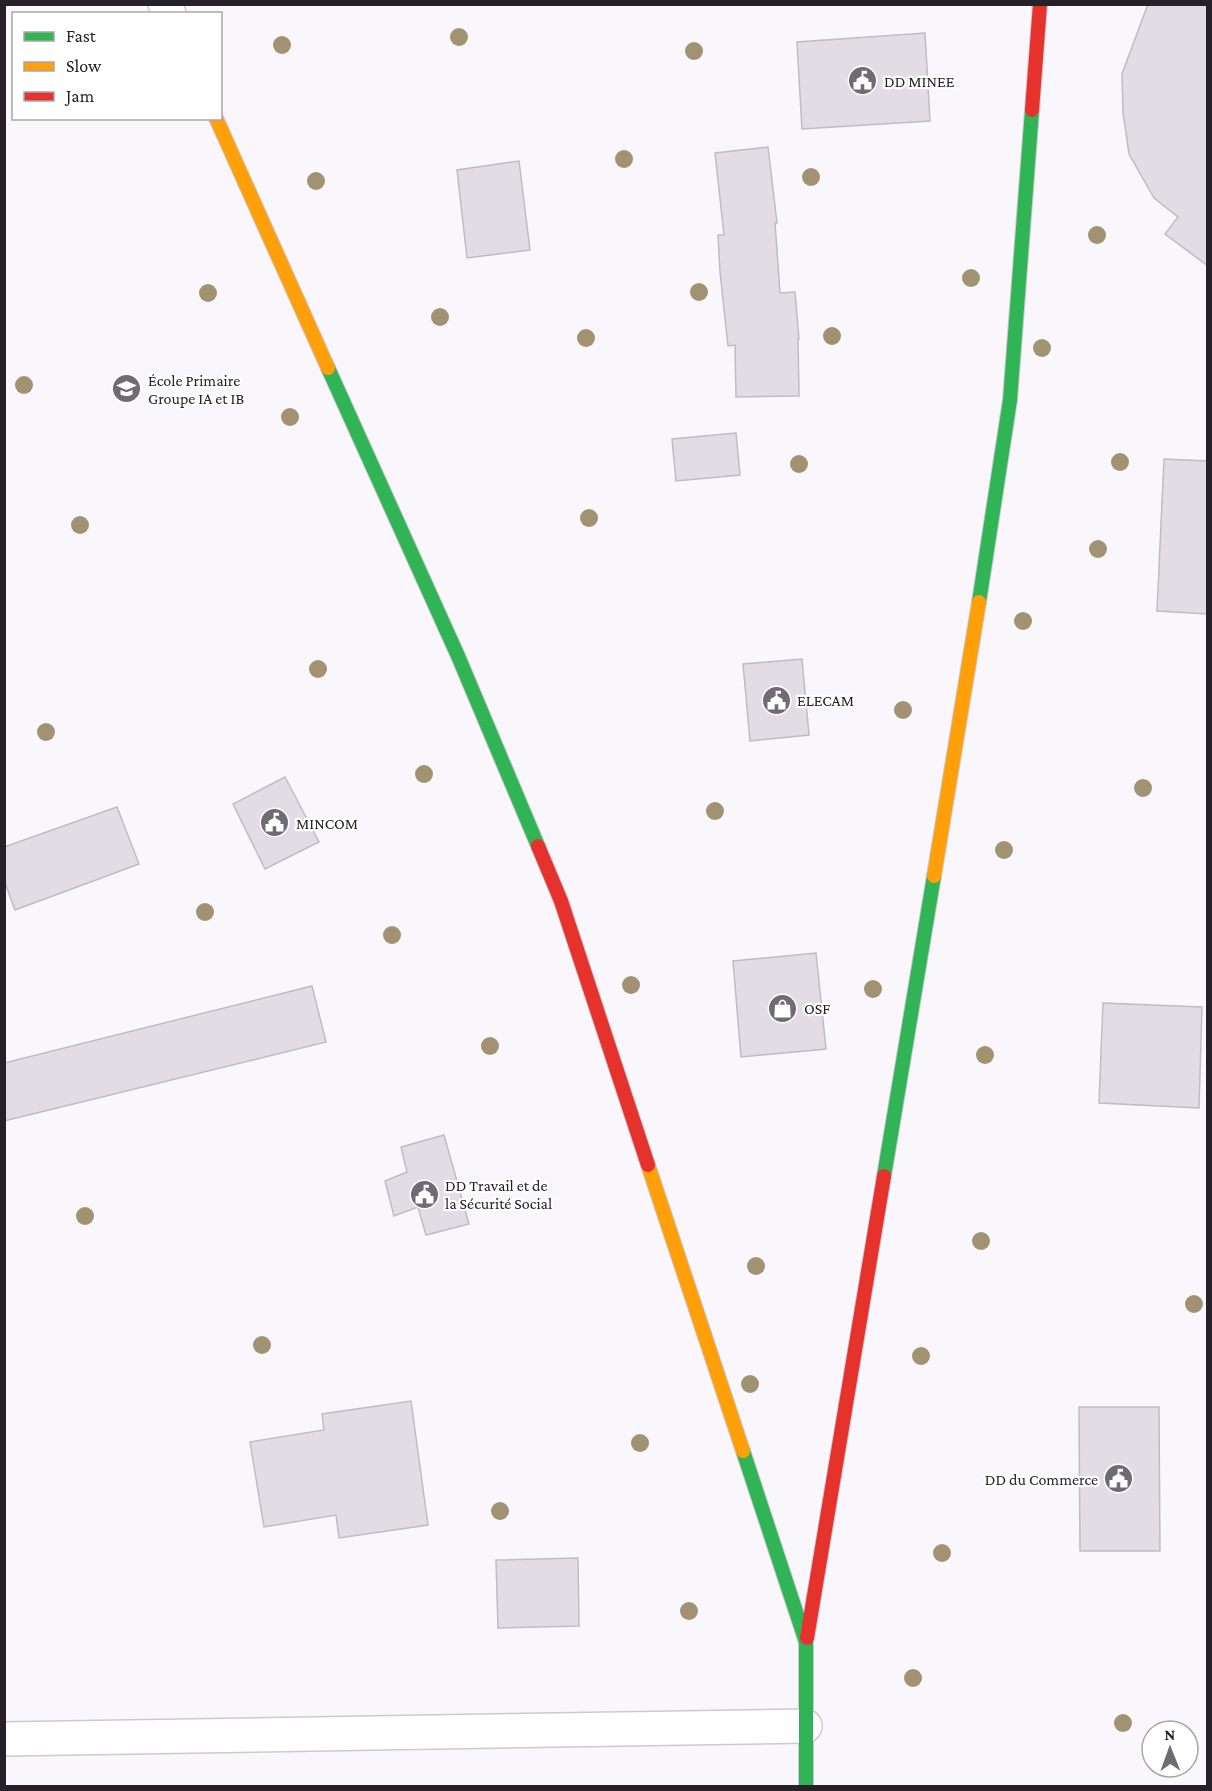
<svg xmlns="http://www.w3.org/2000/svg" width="1212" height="1791" font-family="'Crimson Pro',serif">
	<rect width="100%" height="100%" fill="#faf7fc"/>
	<g fill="#e2dde4" stroke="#bfbcc2" stroke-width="1.5">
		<polygon points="1148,4 1208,4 1208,266 1165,234 1178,217 1154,198 1129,154 1123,113 1122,74"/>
		<polygon points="925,33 930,121 802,129 797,42"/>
		<polygon points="768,147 777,223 775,223 780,293 795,292 799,339 798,339 799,396 736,397 735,345 728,346 720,272 718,235 724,235 715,153"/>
		<polygon points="519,161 530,250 467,258 457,170"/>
		<polygon points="736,433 740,475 676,481 672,439"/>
		<polygon points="1164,459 1208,461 1208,614 1157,611"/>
		<polygon points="802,659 809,735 750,741 743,664"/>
		<polygon points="285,777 319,842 265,869 233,804"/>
		<polygon points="117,807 139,864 15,910 4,880 4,847"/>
		<polygon points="816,953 826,1049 741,1057 733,961"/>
		<polygon points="312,986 326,1042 4,1121 4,1063"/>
		<polygon points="1103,1003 1202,1007 1199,1108 1099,1103"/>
		<polygon points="444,1135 469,1224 426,1235 418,1207 394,1216 385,1181 407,1172 401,1147"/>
		<polygon points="411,1401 428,1525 339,1538 336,1515 264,1527 250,1442 324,1430 322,1414"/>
		<polygon points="1079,1407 1159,1407 1160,1551 1080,1551"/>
		<polygon points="578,1558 579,1626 498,1628 496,1560"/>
	</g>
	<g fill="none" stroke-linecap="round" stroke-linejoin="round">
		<defs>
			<g id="street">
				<polyline points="165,4 169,14"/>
				<polyline points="4,1739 805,1726"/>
			</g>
			<g id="fast">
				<polyline points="328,368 458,656 538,846"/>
				<polyline points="979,602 1010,400 1032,110"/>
				<polyline points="884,1176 934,876"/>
				<polyline points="743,1451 806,1642 806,1786"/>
			</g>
			<g id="slow">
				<polyline points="216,118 328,368"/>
				<polyline points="934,876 979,602"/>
				<polyline points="648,1165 743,1451"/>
			</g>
			<g id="jam">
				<polyline points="1032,110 1040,4"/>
				<polyline points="538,846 561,901 648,1165"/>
				<polyline points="807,1638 884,1176"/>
			</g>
		</defs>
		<use href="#street" stroke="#cdc9cf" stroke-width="36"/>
		<use href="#fast" stroke="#cdc9cf" stroke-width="16"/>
		<use href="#slow" stroke="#cdc9cf" stroke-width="16"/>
		<use href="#jam" stroke="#cdc9cf" stroke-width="16"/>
		<use href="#street" stroke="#fefeff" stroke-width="33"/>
		<use href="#fast" stroke="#30b455" stroke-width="14"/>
		<use href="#slow" stroke="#ff9f0a" stroke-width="14"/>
		<use href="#jam" stroke="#e5322d" stroke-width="14"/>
	</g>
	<g fill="#a19371">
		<circle cx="459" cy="37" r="9"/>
		<circle cx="282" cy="45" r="9"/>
		<circle cx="694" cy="51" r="9"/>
		<circle cx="624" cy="159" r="9"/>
		<circle cx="811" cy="177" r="9"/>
		<circle cx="316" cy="181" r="9"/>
		<circle cx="1097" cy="235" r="9"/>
		<circle cx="971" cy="278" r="9"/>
		<circle cx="699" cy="292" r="9"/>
		<circle cx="208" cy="293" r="9"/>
		<circle cx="440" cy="317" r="9"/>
		<circle cx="832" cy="336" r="9"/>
		<circle cx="586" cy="338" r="9"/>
		<circle cx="1042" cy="348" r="9"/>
		<circle cx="24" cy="385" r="9"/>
		<circle cx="290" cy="417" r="9"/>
		<circle cx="1120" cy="462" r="9"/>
		<circle cx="799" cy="464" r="9"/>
		<circle cx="589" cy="518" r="9"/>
		<circle cx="80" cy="525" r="9"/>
		<circle cx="1098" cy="549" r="9"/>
		<circle cx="1023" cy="621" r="9"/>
		<circle cx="318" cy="669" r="9"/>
		<circle cx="903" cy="710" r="9"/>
		<circle cx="46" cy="732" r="9"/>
		<circle cx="424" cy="774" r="9"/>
		<circle cx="1143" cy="788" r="9"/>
		<circle cx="715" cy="811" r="9"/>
		<circle cx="1004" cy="850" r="9"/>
		<circle cx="205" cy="912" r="9"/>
		<circle cx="392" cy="935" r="9"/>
		<circle cx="631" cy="985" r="9"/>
		<circle cx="873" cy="989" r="9"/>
		<circle cx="490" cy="1046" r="9"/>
		<circle cx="985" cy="1055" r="9"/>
		<circle cx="85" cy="1216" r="9"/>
		<circle cx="981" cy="1241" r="9"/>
		<circle cx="756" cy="1266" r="9"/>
		<circle cx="1194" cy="1304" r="9"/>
		<circle cx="262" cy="1345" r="9"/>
		<circle cx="921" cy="1356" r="9"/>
		<circle cx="750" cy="1384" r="9"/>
		<circle cx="640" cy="1443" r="9"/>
		<circle cx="500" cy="1511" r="9"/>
		<circle cx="942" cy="1553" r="9"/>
		<circle cx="689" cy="1611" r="9"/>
		<circle cx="913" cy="1678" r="9"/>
		<circle cx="1123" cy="1723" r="9"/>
	</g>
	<defs>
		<symbol id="civic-disc" viewBox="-11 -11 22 22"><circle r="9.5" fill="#706b72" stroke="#fff"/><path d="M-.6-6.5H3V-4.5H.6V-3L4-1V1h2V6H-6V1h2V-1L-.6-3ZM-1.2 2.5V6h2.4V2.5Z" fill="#fff"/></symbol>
		<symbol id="school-disc" viewBox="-11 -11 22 22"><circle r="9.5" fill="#706b72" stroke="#fff"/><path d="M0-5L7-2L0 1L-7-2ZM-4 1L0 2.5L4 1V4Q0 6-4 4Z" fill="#fff"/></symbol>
		<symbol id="shop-disc" viewBox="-11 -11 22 22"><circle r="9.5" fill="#706b72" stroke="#fff"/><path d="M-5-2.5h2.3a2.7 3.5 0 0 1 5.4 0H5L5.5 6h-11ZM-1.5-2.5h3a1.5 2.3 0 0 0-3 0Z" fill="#fff"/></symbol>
	</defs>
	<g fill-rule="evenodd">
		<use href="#civic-disc" x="846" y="64" width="33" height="33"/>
		<use href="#school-disc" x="110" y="372" width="33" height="33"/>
		<use href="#civic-disc" x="760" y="684" width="33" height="33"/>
		<use href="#civic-disc" x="258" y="806" width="33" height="33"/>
		<use href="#shop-disc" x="766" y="992" width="33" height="33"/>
		<use href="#civic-disc" x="408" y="1178" width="33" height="33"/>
		<use href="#civic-disc" x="1102" y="1462" width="33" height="33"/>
	</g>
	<g text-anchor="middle" stroke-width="4.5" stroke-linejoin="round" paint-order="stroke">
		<g font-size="16" fill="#262028" stroke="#fff" text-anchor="start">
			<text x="884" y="87">DD MINEE</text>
			<text x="148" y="386">École Primaire<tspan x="148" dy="18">Groupe IA et IB</tspan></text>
			<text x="797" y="706">ELECAM</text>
			<text x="296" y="829">MINCOM</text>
			<text x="804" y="1014">OSF</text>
			<text x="445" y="1191">DD Travail et de<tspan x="445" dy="18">la Sécurité Social</tspan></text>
			<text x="1098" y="1485" text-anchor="end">DD du Commerce</text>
		</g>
	</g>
	<rect width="1212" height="1791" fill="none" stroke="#262028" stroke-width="12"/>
	<rect x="12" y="12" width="210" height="108" fill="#ffffff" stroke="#a8a6a9" stroke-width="1.5"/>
	<rect x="24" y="32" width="30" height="9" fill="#30b455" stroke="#a8a6a9" stroke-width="1.5"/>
	<text x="66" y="42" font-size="18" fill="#262028">Fast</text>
	<rect x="24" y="62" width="30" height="9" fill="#ff9f0a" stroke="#a8a6a9" stroke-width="1.5"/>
	<text x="66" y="72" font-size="18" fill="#262028">Slow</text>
	<rect x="24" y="92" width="30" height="9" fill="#e5322d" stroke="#a8a6a9" stroke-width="1.5"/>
	<text x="66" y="102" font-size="18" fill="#262028">Jam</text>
	<g transform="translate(1170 1749) rotate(359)"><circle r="28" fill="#ffffff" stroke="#a8a6a9" stroke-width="1.5"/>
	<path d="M0-4.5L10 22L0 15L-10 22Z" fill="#706b72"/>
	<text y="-9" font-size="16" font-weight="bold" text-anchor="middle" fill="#262028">N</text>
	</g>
</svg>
